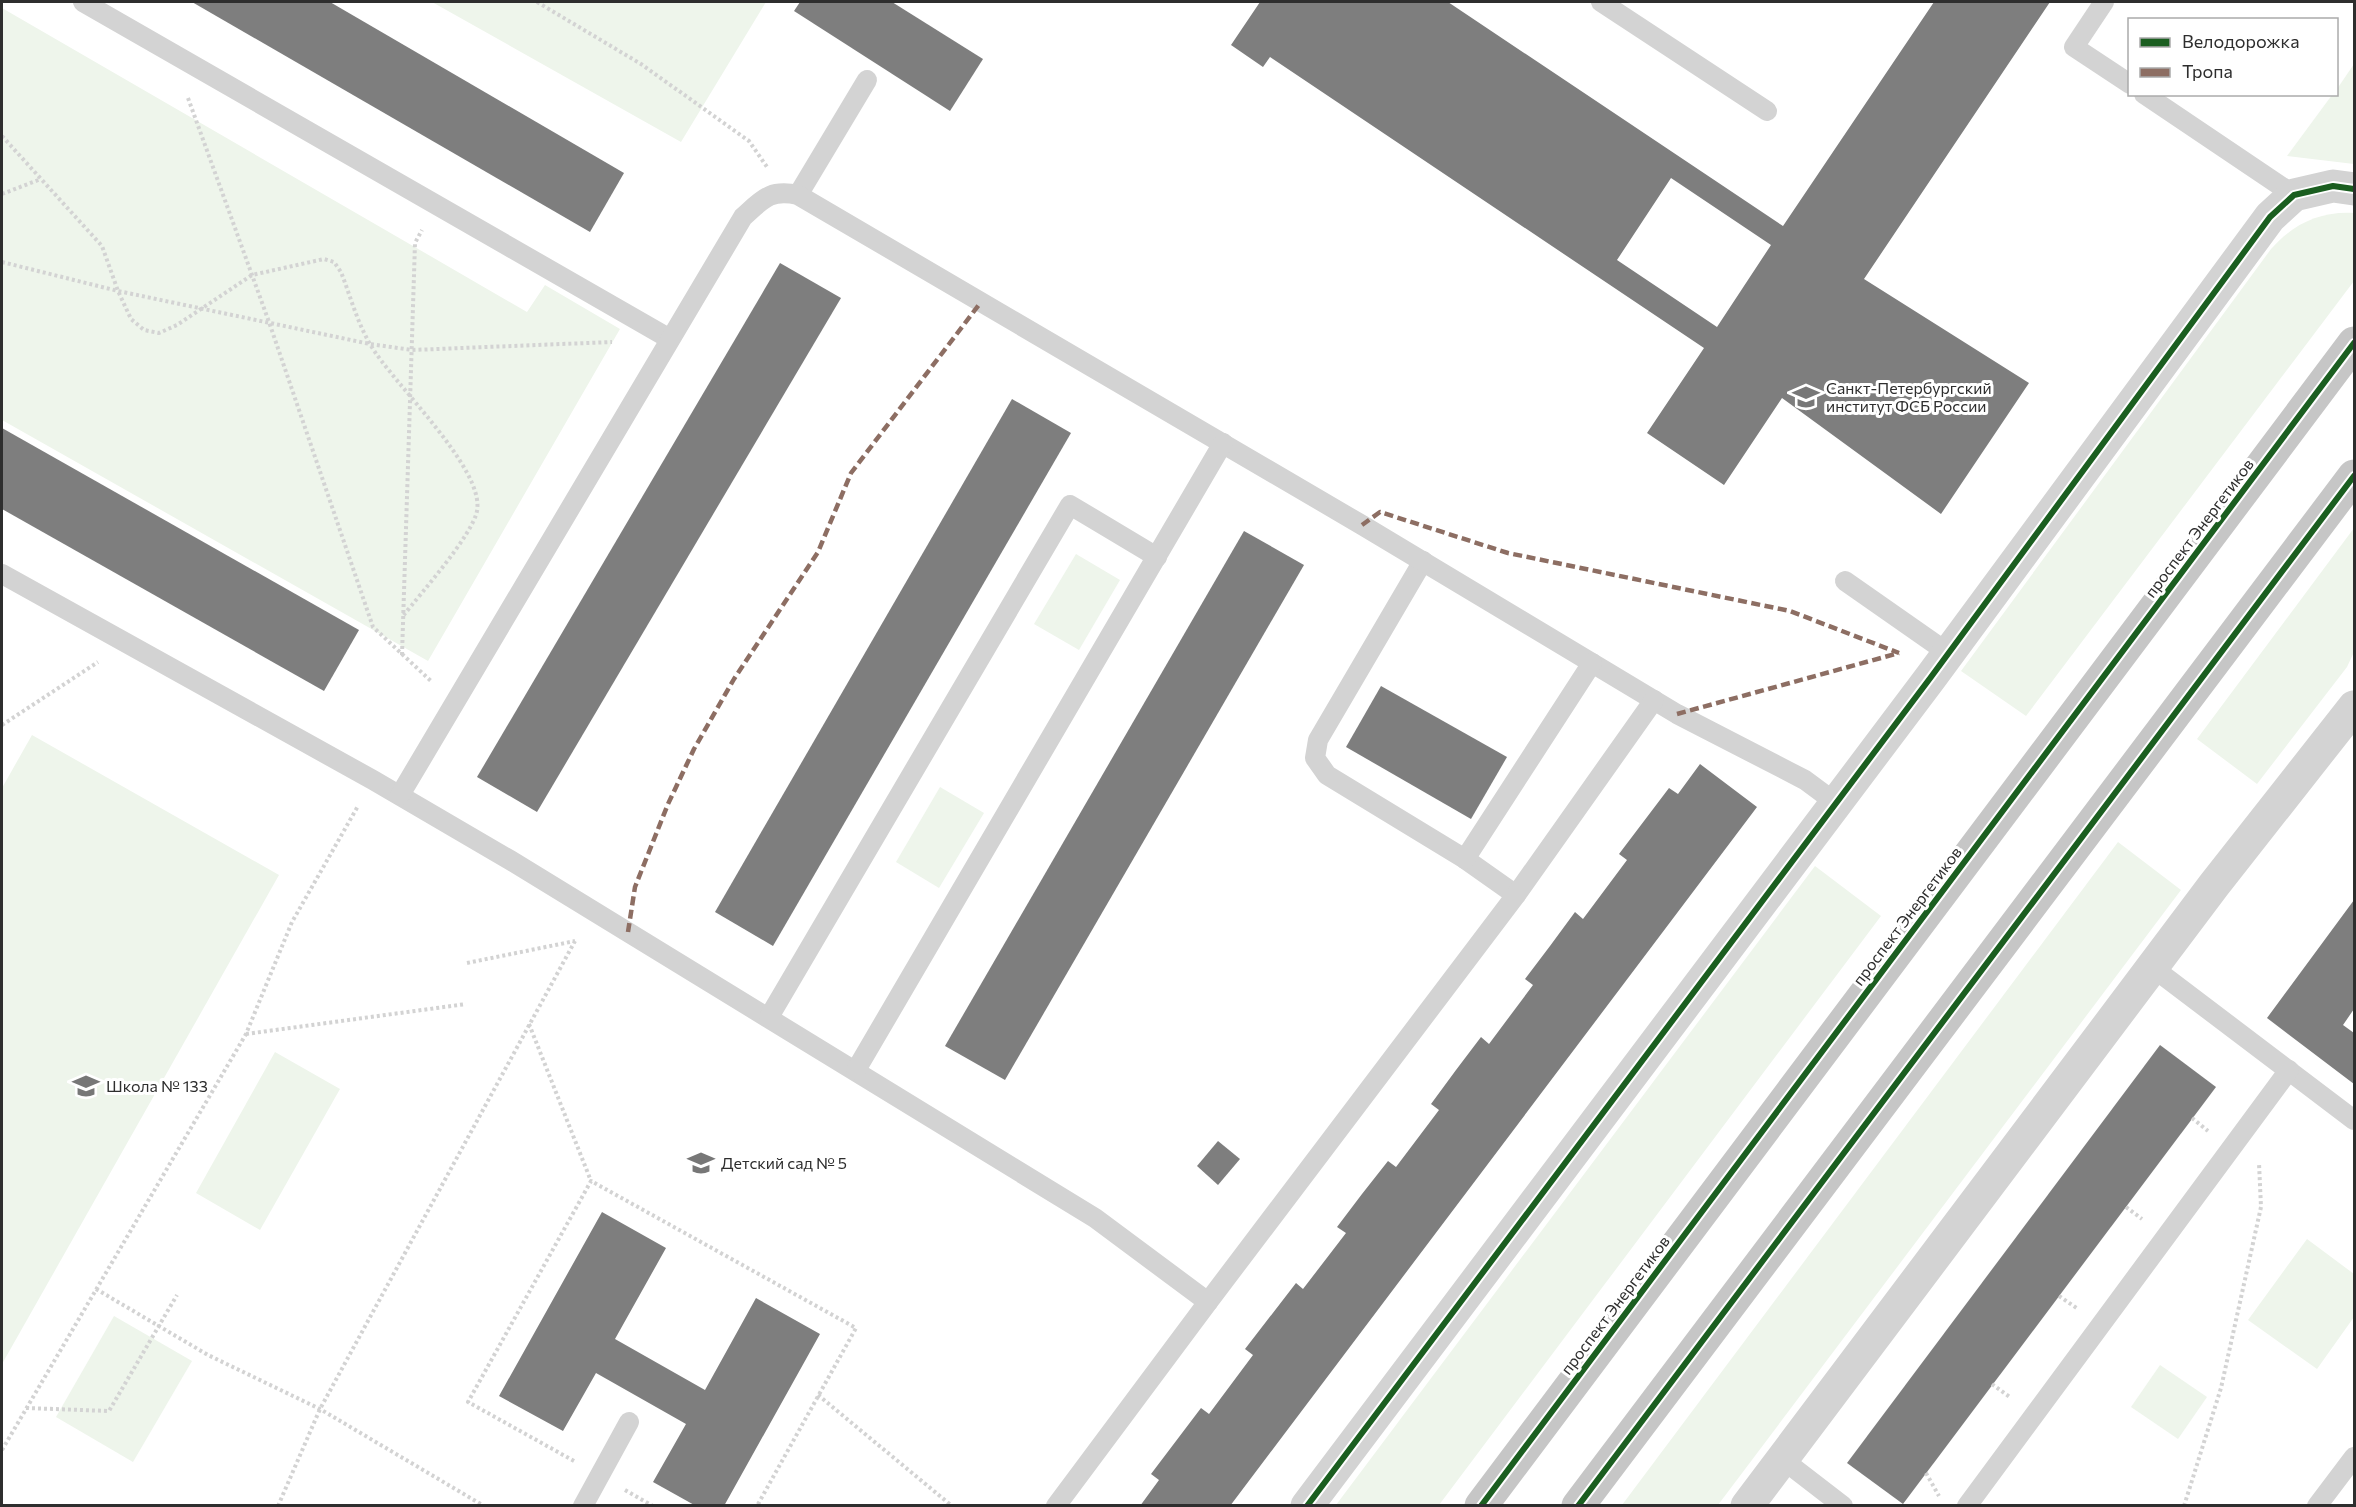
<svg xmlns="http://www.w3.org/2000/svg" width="2356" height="1507" font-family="Commissioner,sans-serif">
	<rect width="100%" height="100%" fill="#fff"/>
	<g fill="#eef5eb">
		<polygon points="432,2 766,2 681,142"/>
		<polygon points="2,8 527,312 545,285 620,329 428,661 2,420"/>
		<polygon points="2354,64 2354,164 2287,156 2332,95 2336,94 2337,89"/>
		<path d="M2354,213v68l-328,435 -65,-45 310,-422c22,-25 49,-38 83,-36z"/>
		<polygon points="2354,528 2354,652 2347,667 2257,784 2197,739"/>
		<polygon points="1076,554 1120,580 1079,650 1034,624"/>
		<polygon points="32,735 279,875 2,1364 2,788"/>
		<polygon points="940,787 984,813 939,888 896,862"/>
		<polygon points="2118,842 2181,890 1718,1505 1622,1505"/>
		<polygon points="1815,866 1881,916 1439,1505 1336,1505"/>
		<polygon points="275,1052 340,1089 260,1230 196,1193"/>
		<polygon points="2307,1239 2354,1274 2354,1317 2317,1369 2248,1320"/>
		<polygon points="114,1316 192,1361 133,1462 56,1417"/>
		<polygon points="2160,1365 2207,1397 2178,1439 2131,1407"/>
	</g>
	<g fill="#7e7e7e" fill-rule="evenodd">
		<polygon points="192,2 330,2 624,173 590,232"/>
		<polygon points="800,2 892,2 983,59 950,111 794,11"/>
		<path d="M1260,2h188l335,224 151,-224h116l-186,277 165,104 -88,131 -159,-116 -58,87 -77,-52 57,-85 -434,-291 -7,10 -32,-22zM1671,178l100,67 -54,82 -100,-67z"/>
		<polygon points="780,263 841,298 537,812 477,777"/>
		<polygon points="1012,399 1071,433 773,946 715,912"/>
		<polygon points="2,428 359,630 324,691 2,509"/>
		<polygon points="1244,531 1304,565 1005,1080 945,1046"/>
		<polygon points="1381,686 1507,757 1471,819 1346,747"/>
		<polygon points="1700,764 1757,807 1230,1506 1140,1506 1159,1480 1151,1474 1201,1408 1209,1414 1253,1355 1245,1349 1296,1283 1303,1289 1346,1233 1337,1227 1362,1194 1388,1161 1396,1167 1439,1110 1431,1104 1456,1070 1481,1037 1489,1044 1533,985 1525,979 1550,946 1575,912 1583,919 1627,860 1619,854 1669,788 1678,794"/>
		<polygon points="2354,900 2354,1009 2343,1025 2354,1033 2354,1084 2267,1018"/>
		<polygon points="2160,1045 2216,1087 1903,1504 1847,1463"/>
		<polygon points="1218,1141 1240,1159 1218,1185 1197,1166"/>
		<polygon points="602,1212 666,1248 615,1339 705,1390 756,1298 820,1334 724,1506 696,1506 653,1482 686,1424 596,1373 563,1431 499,1396"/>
	</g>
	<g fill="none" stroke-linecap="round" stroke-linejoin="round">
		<g stroke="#d3d3d3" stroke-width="4" stroke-dasharray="3 3" stroke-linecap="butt">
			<polyline points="537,2 641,64 749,141 767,167"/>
			<polyline points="188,98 269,322 373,627 432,682"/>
			<path d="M2,136l100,110 16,45 13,28 13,11 15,3 18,-8 75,-50 72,-16 10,3 7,10c9,23 16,50 29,72 22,39 115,124 107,167 -5,25 -56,82 -74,105"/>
			<polyline points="2,194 41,179"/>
			<polyline points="2,262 118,291 370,344 412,350 612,342"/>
			<polyline points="402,655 415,243 422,230"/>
			<polyline points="2,725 98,662"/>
			<polyline points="467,963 575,941"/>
			<polyline points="529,1024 591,1181"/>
			<polyline points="246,1034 466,1004"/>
			<polyline points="2192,1118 2208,1131"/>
			<polyline points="2126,1207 2142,1219"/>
			<polyline points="96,1289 208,1355 320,1409 484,1506"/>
			<polyline points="2059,1296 2078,1309"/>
			<polyline points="1992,1384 2011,1398"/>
			<polyline points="818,1395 952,1506"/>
			<polyline points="26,1408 109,1411 177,1295"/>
			<polyline points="2,1450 246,1034 292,922 358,806"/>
			<polyline points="574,1461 468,1402 591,1181 856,1328 757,1506"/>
			<polyline points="1926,1473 1939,1496"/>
			<polyline points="625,1490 653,1506"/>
			<polyline points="278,1506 320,1409 575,941"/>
			<polyline points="2184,1506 2221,1388 2261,1207 2259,1163"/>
		</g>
		<g stroke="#d3d3d3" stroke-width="20">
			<polyline points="83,2 670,339"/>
			<polyline points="1601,2 1767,111"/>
			<polyline points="2104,2 2074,47 2130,84"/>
			<polyline points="2144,94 2294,195"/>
			<polyline points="798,195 867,80"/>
			<polyline points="1423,561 1318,740 1315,758 1327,775 1465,859 1516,895"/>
			<polyline points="2,574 373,780 510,860 1095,1218 1208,1302"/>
			<polyline points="1845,581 1948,653"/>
			<path d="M400,795l343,-578c20,-18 27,-28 55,-22l564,330 315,189 128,66 31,23"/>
			<polyline points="1465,859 1592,663"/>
			<polyline points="2152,967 2354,1120"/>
			<polyline points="769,1017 1070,505 1157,557"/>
			<polyline points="856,1070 1223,443"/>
			<polyline points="1782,1459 1843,1506"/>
			<polyline points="583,1506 629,1422"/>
			<polyline points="1056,1506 1208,1302 1516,895 1654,700"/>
			<polyline points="1967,1506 2289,1070"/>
			<polyline points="2317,1506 2354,1457"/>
		</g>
		<g stroke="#d3d3d3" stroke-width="33">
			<polyline points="1307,1506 1931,677 2270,217 2294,195 2333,186 2354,189"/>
			<polyline points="1747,1506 2214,885 2354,707"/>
		</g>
		<g stroke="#c6c6c6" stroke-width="33">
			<polyline points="1481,1506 2354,343"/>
			<polyline points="1578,1506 2354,476"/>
		</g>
		<g stroke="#8d6e63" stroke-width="4.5" stroke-dasharray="9 4.5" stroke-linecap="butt">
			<polyline points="1362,525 1380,512 1508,553 1790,611 1899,653"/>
			<polyline points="1677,714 1899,653"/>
			<polyline points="628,932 635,887 668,804 694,749 734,679 818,552 851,473 981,302"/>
		</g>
		<defs>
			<g id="cycleway">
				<polyline points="1307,1506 1931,677 2270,217 2294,195 2333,186 2354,189"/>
				<polyline points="1481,1506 2354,343"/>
				<polyline points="1578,1506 2354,476"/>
			</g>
		</defs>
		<use href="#cycleway" stroke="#fff" stroke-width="10"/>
		<use href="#cycleway" stroke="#1b5e20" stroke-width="6"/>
	</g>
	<defs>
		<symbol id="university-bare" viewBox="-9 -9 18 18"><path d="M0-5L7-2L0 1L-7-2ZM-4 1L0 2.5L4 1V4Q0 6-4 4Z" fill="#777" stroke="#fff" stroke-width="2.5" paint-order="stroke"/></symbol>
		<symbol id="school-bare" viewBox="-9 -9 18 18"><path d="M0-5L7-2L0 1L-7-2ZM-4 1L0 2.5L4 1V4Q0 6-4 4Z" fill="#777" stroke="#fff" stroke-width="2.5" paint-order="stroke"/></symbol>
	</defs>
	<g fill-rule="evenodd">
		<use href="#university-bare" x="1787" y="378" width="38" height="38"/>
		<use href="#school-bare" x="67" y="1067" width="38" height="38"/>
		<use href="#school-bare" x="682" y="1144" width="38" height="38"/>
	</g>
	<g text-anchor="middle" stroke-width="6" stroke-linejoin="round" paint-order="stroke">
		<g font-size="16" fill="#2e2e2e" stroke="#fff" text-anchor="start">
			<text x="1826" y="394">Санкт-Петербургский<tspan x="1826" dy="18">институт ФСБ России</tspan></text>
			<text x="106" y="1092">Школа № 133</text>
			<text x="721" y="1169">Детский сад № 5</text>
		</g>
		<g font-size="16" fill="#2e2e2e" stroke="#fff">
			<text transform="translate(2199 528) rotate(-53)" y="6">проспект Энергетиков</text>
			<text transform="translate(1907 916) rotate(-53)" y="6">проспект Энергетиков</text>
			<text transform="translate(1615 1305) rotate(-53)" y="6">проспект Энергетиков</text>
		</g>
	</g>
	<rect width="2356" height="1507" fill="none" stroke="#2e2e2e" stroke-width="6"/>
	<rect x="2128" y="18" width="210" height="78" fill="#ffffff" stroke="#ababab" stroke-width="1.5"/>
	<rect x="2140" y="38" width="30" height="9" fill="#1b5e20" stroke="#ababab" stroke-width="1.5"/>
	<text x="2182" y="48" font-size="18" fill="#2e2e2e">Велодорожка</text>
	<rect x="2140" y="68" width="30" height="9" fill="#8d6e63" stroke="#ababab" stroke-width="1.5"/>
	<text x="2182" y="78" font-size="18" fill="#2e2e2e">Тропа</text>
</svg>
